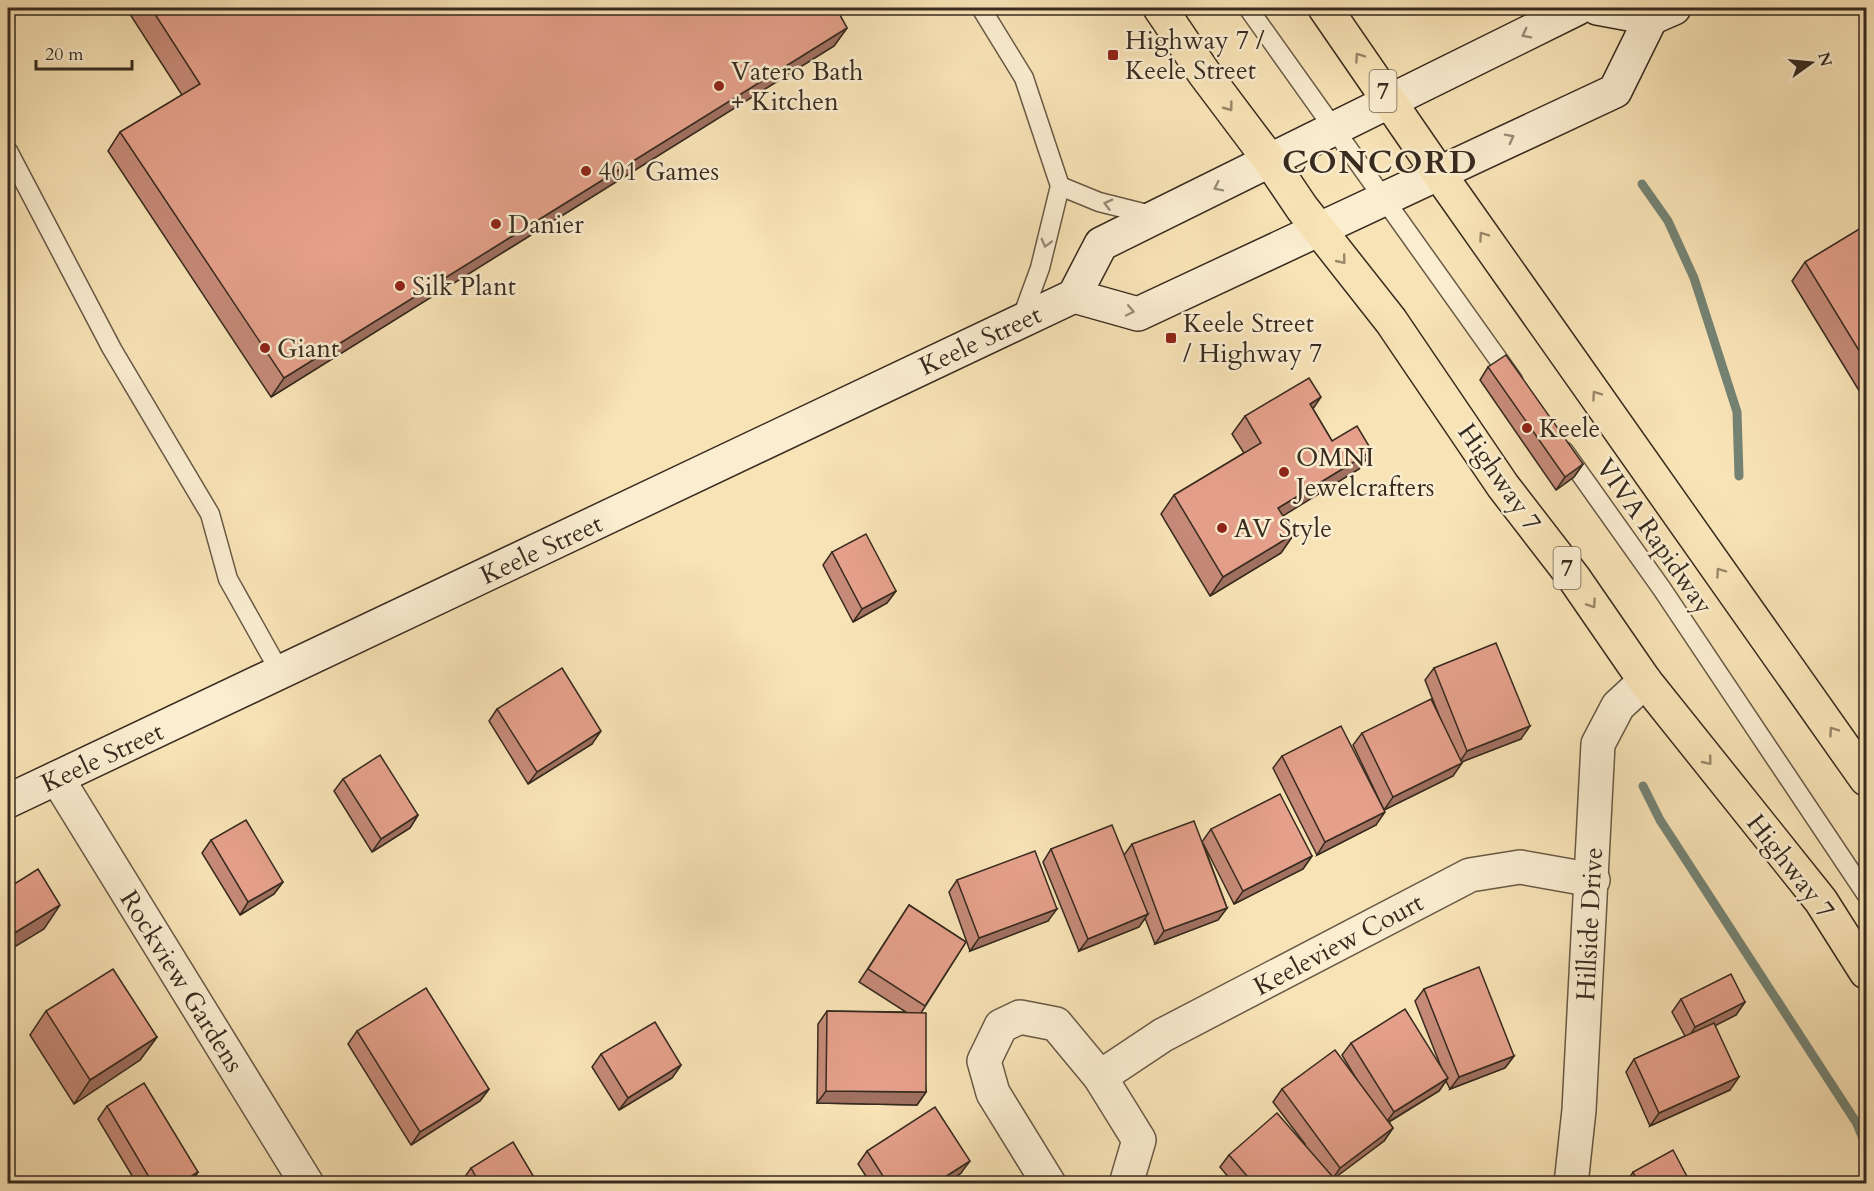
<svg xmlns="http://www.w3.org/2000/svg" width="1874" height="1191" font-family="Cardo,serif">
	<rect width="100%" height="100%" fill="#f8e3b6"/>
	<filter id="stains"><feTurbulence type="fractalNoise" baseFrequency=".00333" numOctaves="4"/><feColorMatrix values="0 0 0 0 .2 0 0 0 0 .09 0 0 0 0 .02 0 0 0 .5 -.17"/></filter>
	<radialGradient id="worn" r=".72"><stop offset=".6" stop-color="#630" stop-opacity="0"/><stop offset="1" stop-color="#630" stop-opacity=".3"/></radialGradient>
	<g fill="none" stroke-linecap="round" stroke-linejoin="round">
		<g stroke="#748374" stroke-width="9">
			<polyline points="1642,184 1668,221 1694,278 1737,412 1739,476"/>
			<polyline points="1643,786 1660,820 1856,1122 1866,1145"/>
		</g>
		<defs>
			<g id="lane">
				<polyline points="981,8 1024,78 1060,186 1040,268 1021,320"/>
				<polyline points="1248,8 1513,380"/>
				<polyline points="8,151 112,349 210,514 228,579 280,672"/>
				<polyline points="1060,186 1099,202 1155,216"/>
				<polyline points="1564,451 1662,589 1866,894"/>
			</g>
			<g id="street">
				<polyline points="57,778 307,1184"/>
				<polyline points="1100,1077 1163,1035 1470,875 1520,867 1593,880"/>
				<polyline points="1049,1184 993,1093 984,1061 1001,1026 1020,1017 1056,1024 1100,1077 1139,1140 1126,1184"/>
				<polyline points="1571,1184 1579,1110 1598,744 1618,706 1645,681"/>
			</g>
			<g id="secondary">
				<polyline points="1597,8 1651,18 1674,8"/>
				<polyline points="1074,296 1138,314 1615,91 1651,18"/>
				<polyline points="8,801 1074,296 1101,244 1578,8"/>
			</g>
			<g id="primary">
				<polyline points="1160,8 1204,73 1271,162 1302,208 1391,321 1503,486 1574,578 1645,681 1821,901 1866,972"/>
				<polyline points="1325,8 1440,175 1866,779"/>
			</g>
		</defs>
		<use href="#lane" stroke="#675945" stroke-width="21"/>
		<use href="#street" stroke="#675945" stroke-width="36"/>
		<use href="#secondary" stroke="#372b1f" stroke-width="36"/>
		<use href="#primary" stroke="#372b1f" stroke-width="36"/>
		<use href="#lane" stroke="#faedd0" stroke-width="18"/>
		<use href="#street" stroke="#faedd0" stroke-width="33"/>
		<use href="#secondary" stroke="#faedd0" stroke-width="33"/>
		<use href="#primary" stroke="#f8e3b6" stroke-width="33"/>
	</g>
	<g fill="#c58a78" stroke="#372b1f" stroke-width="1.5">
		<polygon points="126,8 836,8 847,28 834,46 271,397 108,151 120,132 182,95"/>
		<polygon points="1866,225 1866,402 1792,281 1805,262"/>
		<polygon points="1488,367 1583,464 1574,477 1556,490 1480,380"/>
		<polygon points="1313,409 1332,441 1372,451 1359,469 1282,516 1294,534 1281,553 1210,596 1161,514 1174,495 1244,453 1232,434 1245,416"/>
		<polygon points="832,552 896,591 887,603 853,622 823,565"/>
		<polygon points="1434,668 1521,739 1461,762 1453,776 1384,810 1353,745 1362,733 1442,723 1425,680"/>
		<polygon points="497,709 592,744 528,784 489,721"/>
		<polygon points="1282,756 1376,825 1317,855 1273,768"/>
		<polygon points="343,779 418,815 410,828 372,852 334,791"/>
		<polygon points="1211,829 1312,856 1303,869 1234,904 1203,843 1227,908 1218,920 1155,944 1145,918 1139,927 1079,951 1043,862 1051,849 1124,855 1132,844 1202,842"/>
		<polygon points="211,840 283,882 274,894 240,915 202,853"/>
		<polygon points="957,880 1048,921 970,951 949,892"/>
		<polygon points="909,905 966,942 921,1013 926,1092 917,1105 817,1103 818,1024 827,1011 906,1012 859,982"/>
		<polygon points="1424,989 1514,1056 1505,1068 1450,1089 1446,1081 1439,1091 1389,1122 1393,1128 1384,1141 1334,1178 1339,1184 1234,1184 1220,1167 1229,1155 1305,1144 1273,1102 1282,1089 1357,1080 1342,1055 1351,1043 1441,1067 1415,1001"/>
		<polygon points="1681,999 1745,1002 1736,1015 1715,1025 1730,1090 1650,1126 1626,1072 1634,1059 1685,1036 1672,1012"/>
		<polygon points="46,1011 157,1037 140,1060 74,1104 30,1035"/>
		<polygon points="357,1031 489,1089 480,1101 411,1145 348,1044"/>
		<polygon points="601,1054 681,1065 672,1078 619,1110 592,1067"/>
		<polygon points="107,1106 198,1172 190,1184 137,1184 98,1119"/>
		<polygon points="867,1151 961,1173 945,1184 871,1184 858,1164"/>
		<polygon points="471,1168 538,1184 464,1184 462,1181"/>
		<polygon points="1633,1172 1691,1184 1625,1184"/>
	</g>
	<g fill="#a07061" stroke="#372b1f" stroke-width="1.5">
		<polygon points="847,28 834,46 271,397 284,378"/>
		<polygon points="1321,397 1308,416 1310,404"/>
		<polygon points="1372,451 1359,469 1265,527 1278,508"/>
		<polygon points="1583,464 1574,477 1556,490 1565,477"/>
		<polygon points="1294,534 1281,553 1210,596 1223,577"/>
		<polygon points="896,591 887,603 853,622 862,609"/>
		<polygon points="1530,726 1521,739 1459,763 1467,751"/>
		<polygon points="601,731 592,744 528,784 537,772"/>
		<polygon points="1462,763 1453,776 1384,810 1393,797"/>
		<polygon points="1385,812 1376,825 1317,855 1325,842"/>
		<polygon points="418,815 410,828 372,852 381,839"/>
		<polygon points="1312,856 1303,869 1234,904 1243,891"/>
		<polygon points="283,882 274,894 240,915 248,902"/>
		<polygon points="60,905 44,929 8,951 8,937"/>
		<polygon points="1227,908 1218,920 1155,944 1164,931"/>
		<polygon points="1057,909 1048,921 970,951 979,938"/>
		<polygon points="1148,914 1139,927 1079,951 1088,939"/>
		<polygon points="1745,1002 1736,1015 1687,1040 1695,1027"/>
		<polygon points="157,1037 140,1060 74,1104 90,1080"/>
		<polygon points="1514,1056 1505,1068 1450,1089 1459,1077"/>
		<polygon points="681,1065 672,1078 619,1110 628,1098"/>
		<polygon points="1739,1077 1730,1090 1650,1126 1659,1113"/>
		<polygon points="1448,1078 1439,1091 1385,1124 1394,1112"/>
		<polygon points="489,1089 480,1101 411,1145 420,1132"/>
		<polygon points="826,1091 926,1092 917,1105 817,1103"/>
		<polygon points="1393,1128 1384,1141 1332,1180 1340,1168"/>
		<polygon points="970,1161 961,1173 945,1184 934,1184"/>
		<polygon points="198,1172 190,1184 179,1184"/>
	</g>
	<g fill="#e5a08b" stroke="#372b1f" stroke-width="1.5">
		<polygon points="151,8 836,8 847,28 284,378 120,132 200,84"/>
		<polygon points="1866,225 1866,362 1805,262"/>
		<polygon points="1506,355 1583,464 1565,477 1488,367"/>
		<polygon points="1309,378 1321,397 1310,404 1332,441 1357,426 1372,451 1278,508 1294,534 1223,577 1174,495 1261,443 1245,416"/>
		<polygon points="866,534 896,591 862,609 832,552"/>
		<polygon points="1496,643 1530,726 1467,751 1434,668"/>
		<polygon points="562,668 601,731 537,772 497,709"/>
		<polygon points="1431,699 1462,763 1393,797 1362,733"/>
		<polygon points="1341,726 1385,812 1325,842 1282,756"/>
		<polygon points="380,755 418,815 381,839 343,779"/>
		<polygon points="1280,794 1312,856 1243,891 1211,829"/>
		<polygon points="246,820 283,882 248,902 211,840"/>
		<polygon points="1194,821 1227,908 1164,931 1132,844"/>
		<polygon points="1112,825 1148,914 1088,939 1051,849"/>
		<polygon points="1035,851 1057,909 979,938 957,880"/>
		<polygon points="38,869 60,905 8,937 8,888"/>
		<polygon points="909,905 966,942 925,1006 868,969"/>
		<polygon points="1479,967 1514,1056 1459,1077 1424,989"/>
		<polygon points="113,969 157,1037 90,1080 46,1011"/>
		<polygon points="1731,974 1745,1002 1695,1027 1681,999"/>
		<polygon points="426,988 489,1089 420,1132 357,1031"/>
		<polygon points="1405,1009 1448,1078 1394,1112 1351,1043"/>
		<polygon points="827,1011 926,1013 926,1092 826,1091"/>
		<polygon points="655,1022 681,1065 628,1098 601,1054"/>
		<polygon points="1714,1023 1739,1077 1659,1113 1634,1059"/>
		<polygon points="1335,1050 1393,1128 1340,1168 1282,1089"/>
		<polygon points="144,1083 198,1172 179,1184 153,1184 107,1106"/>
		<polygon points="935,1107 970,1161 934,1184 888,1184 867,1151"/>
		<polygon points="1277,1113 1339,1184 1254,1184 1229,1155"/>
		<polygon points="513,1142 538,1184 480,1184 471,1168"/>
		<polygon points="1673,1150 1691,1184 1639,1184 1633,1172"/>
	</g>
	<defs><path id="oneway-chevron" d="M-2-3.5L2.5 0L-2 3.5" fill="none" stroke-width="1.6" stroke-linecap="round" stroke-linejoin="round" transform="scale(1.5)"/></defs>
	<g stroke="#988c78">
		<use href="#oneway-chevron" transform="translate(1526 34) rotate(153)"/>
		<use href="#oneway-chevron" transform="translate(1510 138) rotate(-27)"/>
		<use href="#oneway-chevron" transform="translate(1218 187) rotate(154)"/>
		<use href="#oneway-chevron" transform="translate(1108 204) rotate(-165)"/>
		<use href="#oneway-chevron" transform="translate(1046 243) rotate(105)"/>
		<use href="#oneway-chevron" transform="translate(1130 311) rotate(12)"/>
	</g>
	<g stroke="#98876a">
		<use href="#oneway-chevron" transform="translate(1359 57) rotate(-125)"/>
		<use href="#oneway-chevron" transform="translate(1229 107) rotate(53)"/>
		<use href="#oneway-chevron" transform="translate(1483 236) rotate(-125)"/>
		<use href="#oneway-chevron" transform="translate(1342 260) rotate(51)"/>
		<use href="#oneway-chevron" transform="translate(1596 395) rotate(-125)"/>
		<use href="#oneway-chevron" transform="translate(1720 572) rotate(-125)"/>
		<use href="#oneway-chevron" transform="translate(1592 604) rotate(56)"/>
		<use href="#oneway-chevron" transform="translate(1833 731) rotate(-125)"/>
		<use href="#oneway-chevron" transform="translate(1708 761) rotate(51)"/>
	</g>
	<g fill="#8f2418" stroke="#faedd0" stroke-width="2">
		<rect x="1107" y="49" width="12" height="12" rx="3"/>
		<circle cx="719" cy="86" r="6"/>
		<circle cx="586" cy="171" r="6"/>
		<circle cx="496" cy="224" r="6"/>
		<circle cx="400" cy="286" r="6"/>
		<rect x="1165" y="332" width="12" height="12" rx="3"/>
		<circle cx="265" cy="348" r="6"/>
		<circle cx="1527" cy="428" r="6"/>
		<circle cx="1284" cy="472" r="6"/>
		<circle cx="1222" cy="528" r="6"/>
	</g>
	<g text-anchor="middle" stroke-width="5" stroke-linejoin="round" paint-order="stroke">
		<g fill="#faedd0" stroke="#726554" stroke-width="1.5">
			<rect x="1369.5" y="70" width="27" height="42" rx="4.5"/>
			<rect x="1553.5" y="547" width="27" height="42" rx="4.5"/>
		</g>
		<g font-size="24" font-weight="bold" fill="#372b1f">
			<text x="1383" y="99">7</text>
			<text x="1567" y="576">7</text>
		</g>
		<g font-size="26" fill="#372b1f" stroke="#faedd0" text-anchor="start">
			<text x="1125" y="49">Highway 7 /<tspan x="1125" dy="30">Keele Street</tspan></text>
			<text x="731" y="80">Vatero Bath<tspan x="731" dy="30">+ Kitchen</tspan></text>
			<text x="598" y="180">401 Games</text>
			<text x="508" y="233">Danier</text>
			<text x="412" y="295">Silk Plant</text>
			<text x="1183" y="332">Keele Street<tspan x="1183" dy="30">/ Highway 7</tspan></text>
			<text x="277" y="357">Giant</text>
			<text x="1539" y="437">Keele</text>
			<text x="1296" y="466">OMNI<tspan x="1296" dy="30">Jewelcrafters</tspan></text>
			<text x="1234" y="537">AV Style</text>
		</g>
		<g font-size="26" fill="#372b1f" stroke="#faedd0">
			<text transform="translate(980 340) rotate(-25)" y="9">Keele Street</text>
			<text transform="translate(1500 477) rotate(55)" y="9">Highway 7</text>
			<text transform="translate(1655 536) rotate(55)" y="9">VIVA Rapidway</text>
			<text transform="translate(541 549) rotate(-25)" y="9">Keele Street</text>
			<text transform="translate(102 757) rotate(-25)" y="9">Keele Street</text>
			<text transform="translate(1791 866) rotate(52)" y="9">Highway 7</text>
			<text transform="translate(1589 924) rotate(-87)" y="9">Hillside Drive</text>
			<text transform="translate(1338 944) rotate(-28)" y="9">Keeleview Court</text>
			<text transform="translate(182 981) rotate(58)" y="9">Rockview Gardens</text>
		</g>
		<g font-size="32" font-weight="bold" letter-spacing="1.5" fill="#372b1f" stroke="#faedd0">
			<text x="1380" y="173">CONCORD</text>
		</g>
	</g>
	<rect width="1874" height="1191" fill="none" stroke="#f8e3b6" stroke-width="30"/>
	<rect x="9" y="9" width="1856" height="1173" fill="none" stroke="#372b1f" stroke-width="3"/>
	<rect x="15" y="15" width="1844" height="1161" fill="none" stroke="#372b1f" stroke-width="1.5"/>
	<g transform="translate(1811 63) rotate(75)" stroke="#faedd0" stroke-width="4.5" paint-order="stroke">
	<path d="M0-4.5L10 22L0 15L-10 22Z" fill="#372b1f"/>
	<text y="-9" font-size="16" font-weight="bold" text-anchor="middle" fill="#372b1f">N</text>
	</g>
	<path d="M36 60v9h96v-9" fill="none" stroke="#372b1f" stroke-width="3"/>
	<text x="45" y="60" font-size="18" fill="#372b1f" stroke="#faedd0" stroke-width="4.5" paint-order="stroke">20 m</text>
	<rect width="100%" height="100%" filter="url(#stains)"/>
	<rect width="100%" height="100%" fill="url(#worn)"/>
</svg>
